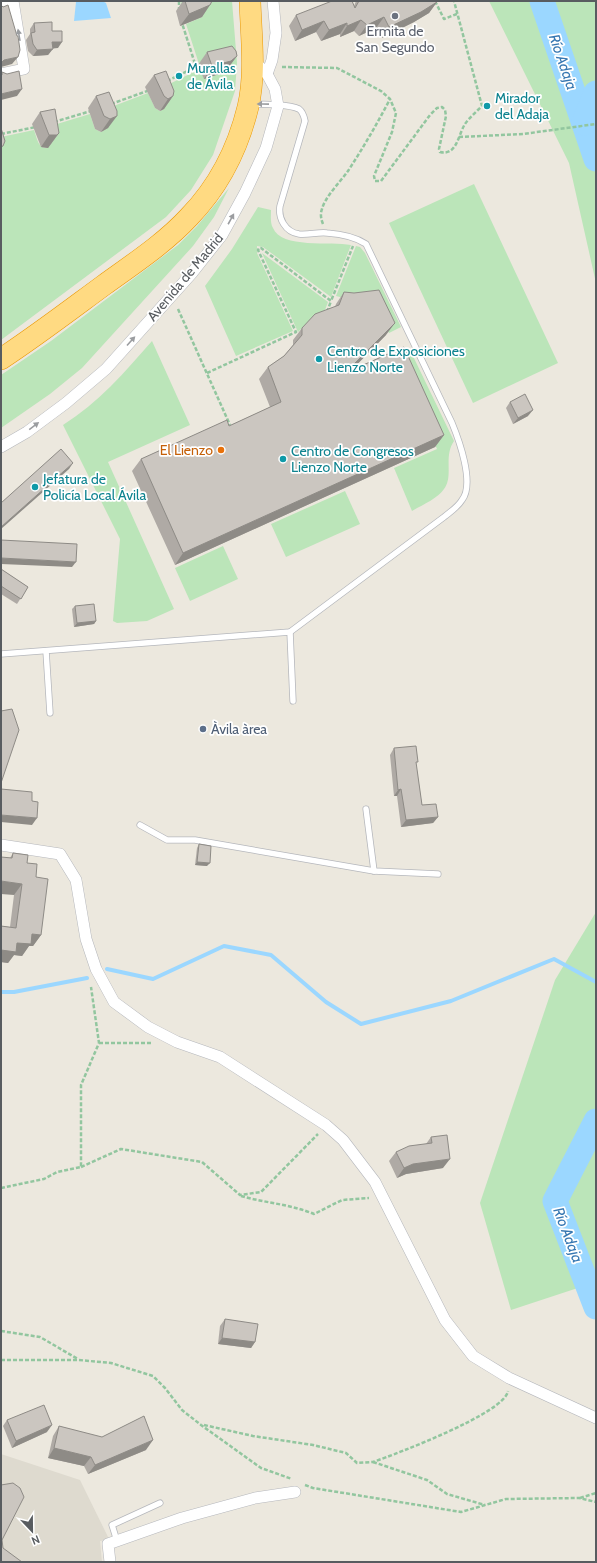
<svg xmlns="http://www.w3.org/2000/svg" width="597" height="1563" font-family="Cabin,sans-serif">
	<rect width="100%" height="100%" fill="#ece8de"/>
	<polygon fill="#dedacf" points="1,1454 80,1480 109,1539 100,1541 102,1562 1,1562"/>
	<g fill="#bbe5b9">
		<path d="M181,1h51l5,62 -2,28 -22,64 -22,35 -25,27 -165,123v-203l33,-7c3,8 4,19 14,18l-1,-21 43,-13 5,15 6,3 7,-5 -5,-17 45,-17 7,15 5,3 4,-2 -5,-20 41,-20 4,9 18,-5 6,-6 -9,-9 -20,6 -13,-40 16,-7 2,-4 -22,-3z"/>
		<polygon points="489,1 596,1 596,283 569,163"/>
		<polygon points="474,184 558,363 473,403 389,223"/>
		<polygon points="229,188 214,217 193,246 82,368 50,394 1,428 1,375 51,341 178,245 197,226"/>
		<path d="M258,207l13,3c0,6 -1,13 2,18 8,21 58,13 78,17l-20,52 -68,-50 -6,-1v7l36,78 -57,25 -31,-70 27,-37z"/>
		<polygon points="356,246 360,247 365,253 401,327 389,333 372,298 344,298 336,296"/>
		<polygon points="262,253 328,302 322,318 305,325 298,332"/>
		<path d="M152,341l38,84 -82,37 66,147 -27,12 -30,2 -4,-2 7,-82 -57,-114c35,-22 62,-53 89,-84z"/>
		<path d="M411,352l43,89c-11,16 0,35 -10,48 -7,10 -22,16 -32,22l-18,-43 43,-19 -41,-90z"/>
		<polygon points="345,491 360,524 286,557 271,524"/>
		<polygon points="223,546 238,579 190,601 175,568"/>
		<polygon points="596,912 596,1282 511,1310 480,1203 555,980"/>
	</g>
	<polygon fill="#9bd7ff" points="102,1 106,3 111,18 74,21 76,2"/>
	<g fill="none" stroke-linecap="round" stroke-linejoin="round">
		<g stroke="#9bd7ff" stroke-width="4">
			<polyline points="107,969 153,979 224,946 271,955 326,1002 361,1024 451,1001 554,959 596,982"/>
			<polyline points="1,992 14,992 87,978"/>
		</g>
		<g stroke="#9bd7ff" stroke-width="25">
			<polyline points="542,1 596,159"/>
			<polyline points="584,123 596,93"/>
			<polyline points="596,1121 555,1201 596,1307"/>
		</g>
		<defs>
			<g id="lane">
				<polyline points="290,632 293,701"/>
				<polyline points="46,651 50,713"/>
				<path d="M1,654l289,-22 154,-115c6,-5 14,-10 18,-17 13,-16 -3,-60 -10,-77l-86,-179c-12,-8 -25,-10 -39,-11 -9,-1 -19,2 -28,1 -14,-2 -21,-16 -19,-28l25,-85c-1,-5 -2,-9 -6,-12 -8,-4 -37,-6 -46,-4"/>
				<polyline points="366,809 374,871"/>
				<polyline points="140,825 167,840 195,840 374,871 438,874"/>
				<polyline points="117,1541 112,1525 160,1503"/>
			</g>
			<g id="street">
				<polyline points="1,3 5,1"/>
				<polyline points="1,74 24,69 13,1"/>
				<polyline points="267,74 272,60 276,33 273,1"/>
				<polyline points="1,447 27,432 66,403 106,369 192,273 222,235 245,193 266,148 278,106 275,89 267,74 252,59"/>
				<polyline points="1,845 60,854 76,880 86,939 96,969 114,1002 148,1027 177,1042 220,1057 326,1125 343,1140 375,1182 445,1320 473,1356 509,1378 596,1418"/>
				<polyline points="110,1562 108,1544 182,1518 255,1498 295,1492"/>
			</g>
			<path id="highway" d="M1,359c35,-23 69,-49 103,-74 29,-21 61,-42 85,-68 30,-31 49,-69 59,-110 8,-34 3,-72 2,-106"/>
		</defs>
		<use href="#lane" stroke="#b5b7bc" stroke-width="7"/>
		<use href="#street" stroke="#b5b7bc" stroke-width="12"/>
		<use href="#highway" stroke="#ea9700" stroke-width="22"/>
		<g stroke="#92c69f" stroke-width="2.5" stroke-dasharray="4 2" stroke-linecap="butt">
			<polyline points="179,1 179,10"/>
			<polyline points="435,1 444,19 457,14"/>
			<path d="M282,67l55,1 44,23 9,8 6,14 -4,19 -18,44 1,5h6l49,-66 7,-7 5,-1 3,3 1,6 -7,33 1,3c17,4 18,-17 25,-28 4,-6 11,-12 17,-18l-28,-105"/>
			<polyline points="167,81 196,67 182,23"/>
			<polyline points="111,104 150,90"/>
			<polyline points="54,122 91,111"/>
			<polyline points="1,134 36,127"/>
			<polyline points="459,137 523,134 596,124"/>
			<path d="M323,224c-2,-5 -3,-10 -1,-15 3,-12 18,-27 26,-38 15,-23 29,-47 42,-72"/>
			<polyline points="178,309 230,425"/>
			<polyline points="327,312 331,301"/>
			<polyline points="207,373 296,332 258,250 259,248 261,248 331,301 353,246"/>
			<polyline points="99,1043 153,1043"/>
			<polyline points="81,1167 121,1149 202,1162 240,1195 261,1192 318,1134"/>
			<polyline points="1,1188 44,1179 57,1172 81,1167 81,1085 99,1043 91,987"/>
			<path d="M241,1196c24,7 49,8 73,18l28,-14 27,-2"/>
			<polyline points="1,1331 40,1337 78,1359"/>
			<polyline points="1,1360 79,1360 111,1363 153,1376 165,1388 182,1410 201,1425 261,1468 292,1479"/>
			<path d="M204,1425l49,11 60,9 33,8 11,10 16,-1c23,-8 132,-49 135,-71"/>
			<polyline points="373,1462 427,1480 447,1494 485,1505"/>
			<polyline points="305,1485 313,1488 461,1512 506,1499 579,1498 596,1502"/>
			<polyline points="580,1498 596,1493"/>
		</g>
		<use href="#lane" stroke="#fff" stroke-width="5.5"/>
		<use href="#street" stroke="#fff" stroke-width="11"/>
		<use href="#highway" stroke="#ffda82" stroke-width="21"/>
	</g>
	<g fill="#afaaa5">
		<polygon points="183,1 212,1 202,17 180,26 176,11"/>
		<polygon points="356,1 436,1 437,2 429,13 414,22 382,38 376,28 359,36 354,31 340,37 340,34 321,41 316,32 295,41 289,26 296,15 354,6"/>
		<polygon points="34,23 52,31 58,48 53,48 48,55 33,56 28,51 26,40 30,34 30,29"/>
		<polygon points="207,52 237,56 228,68 222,73 204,79 198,65"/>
		<polygon points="154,75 173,96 164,109 160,111 155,108 145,87"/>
		<polygon points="96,96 117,111 108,128 101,132 95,129 88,108"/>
		<polygon points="40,112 59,133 48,148 41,147 32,124"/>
		<polygon points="344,292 386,335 351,370 444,435 435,447 175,565 132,471 141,459 229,426 270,407 259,379 268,367 284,356 293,345 293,340 302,328 335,307 336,304"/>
		<polygon points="510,402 528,416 513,424 506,408"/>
		<polygon points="1,569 28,587 17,604 1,594"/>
		<polygon points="75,606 96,621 94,624 74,627 72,609"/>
		<polygon points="394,748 416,764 422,805 438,817 433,823 401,827 397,796 394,796 390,755"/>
		<polygon points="199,844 207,866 195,865 197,848"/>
		<polygon points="13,853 27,863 36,877 41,935 33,946 29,946 22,956 14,955 8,963 1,962 1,926 10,927 14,895 10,858"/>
		<polygon points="431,1137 443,1168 406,1174 397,1178 389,1161 396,1152 426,1144"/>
		<polygon points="225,1319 255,1342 251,1348 218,1344 220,1326"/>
		<polygon points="7,1420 47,1432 12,1448 3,1426"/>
		<polygon points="59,1426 146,1450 88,1474 84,1466 48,1458 53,1436"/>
	</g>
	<g fill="#8e8b86">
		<polygon points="437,2 429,13 414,22 382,38 389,27"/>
		<polygon points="210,5 202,17 180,26 189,14"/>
		<polygon points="384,17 376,28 359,36 367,25"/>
		<polygon points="361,20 354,31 340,37 347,26"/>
		<polygon points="324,21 316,32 295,41 302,30"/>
		<polygon points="347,23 340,34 321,41 329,30"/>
		<polygon points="52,42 62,42 58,48 48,49"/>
		<polygon points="53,49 48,55 33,56 37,50"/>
		<polygon points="237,56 228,68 222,73 204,79 212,66"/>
		<polygon points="18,57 12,64 1,67 1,63 4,60"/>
		<polygon points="22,89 17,96 1,100 1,94"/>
		<polygon points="173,96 164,109 160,111 168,99"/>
		<polygon points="117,116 108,128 101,132 110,119"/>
		<polygon points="59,133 48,148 41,147 49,135"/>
		<polygon points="395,323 386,335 337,385 345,373"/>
		<polygon points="533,410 528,416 513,424 518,418"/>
		<polygon points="444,435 435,447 175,565 183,553"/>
		<polygon points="73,463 69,469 1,529 1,527"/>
		<polygon points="1,558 76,562 72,567 1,564"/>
		<polygon points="96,621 94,624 74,627 77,623"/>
		<polygon points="401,789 397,796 394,796 398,790"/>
		<polygon points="1,815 37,818 32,825 1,822"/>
		<polygon points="438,817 433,823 401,827 406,820"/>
		<polygon points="197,862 210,863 207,866 195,865"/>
		<polygon points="1,881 22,884 14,895 1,894"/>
		<polygon points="32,934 41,935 33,946 29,946 22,956 14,955 8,963 1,962 1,950 17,943"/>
		<polygon points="450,1159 443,1168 406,1174 397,1178 404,1168 413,1164"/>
		<polygon points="222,1338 255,1342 251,1348 218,1344"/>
		<polygon points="52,1425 47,1432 12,1448 16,1441"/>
		<polygon points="153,1440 146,1450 88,1474 95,1465"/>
		<polygon points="54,1448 91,1457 84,1466 48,1458"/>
	</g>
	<g fill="#cbc6c0" stroke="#8e8b86">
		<polygon points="185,1 212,1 210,5 189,14"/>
		<polygon points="332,1 352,1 355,8 359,1 436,1 437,2 421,12 389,27 384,17 367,25 361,20 347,26 347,23 329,30 324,21 302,30 296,15"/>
		<polygon points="1,5 3,7 8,5 17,36 18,36 20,50 18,57 4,60 1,63"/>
		<polygon points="52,22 52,31 62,31 62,42 52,42 53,49 37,50 33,44 31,33 35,32 34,23"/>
		<polygon points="232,46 236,51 237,56 231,61 212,66 207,52"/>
		<polygon points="19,71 22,89 1,94 1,75 2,75 2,72 7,74"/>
		<polygon points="166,71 174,91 173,96 168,99 164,96 154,75"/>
		<polygon points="109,92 117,111 117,116 110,119 104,116 96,96"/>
		<polygon points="55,109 59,133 57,135 49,135 40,112"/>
		<polygon points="1,128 5,141 3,146 1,147"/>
		<polygon points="379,290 395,323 345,373 404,347 444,435 183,553 141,459 227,420 229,426 281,402 268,367 284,356 302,335 302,328 315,314 339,305 344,292 354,293"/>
		<polygon points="525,394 533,410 518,418 510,402"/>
		<polygon points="61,449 73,463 1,527 1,503"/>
		<polygon points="1,540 77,544 76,562 1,558"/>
		<polygon points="1,569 28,587 21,599 1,586"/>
		<polygon points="94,604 96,621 77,623 75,606"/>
		<polygon points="12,709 19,730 1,783 1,711"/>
		<polygon points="416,746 418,762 416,762 422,805 436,804 438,817 406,820 401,789 398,790 394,748"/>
		<polygon points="1,789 32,792 32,801 38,802 37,818 1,815"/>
		<polygon points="199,844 211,846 210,863 197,862"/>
		<polygon points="13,853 28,855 27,863 37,864 36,877 48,879 41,935 32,934 31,944 17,943 16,952 1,950 1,926 16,928 22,884 1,881 1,857 12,858"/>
		<polygon points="447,1135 450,1159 413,1164 404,1168 396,1152 409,1146 432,1143 431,1137"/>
		<polygon points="225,1319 258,1324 255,1342 222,1338"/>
		<polygon points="44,1405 52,1425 16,1441 7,1420"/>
		<polygon points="144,1416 153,1440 95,1465 91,1457 54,1448 59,1426 102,1437"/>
		<polygon points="13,1483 20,1488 24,1497 2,1540 3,1548 22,1562 1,1562 1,1485"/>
	</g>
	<defs><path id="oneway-solid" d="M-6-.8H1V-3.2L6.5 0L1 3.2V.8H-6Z"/></defs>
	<g fill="#9b9da0">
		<use href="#oneway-solid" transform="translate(19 35) rotate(-100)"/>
		<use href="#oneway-solid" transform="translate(263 104) rotate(-179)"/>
		<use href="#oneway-solid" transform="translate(231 219) rotate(-61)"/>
		<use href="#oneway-solid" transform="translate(131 341) rotate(-48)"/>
		<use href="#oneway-solid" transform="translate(34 426) rotate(-37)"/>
	</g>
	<circle fill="#6b7280" stroke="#fff" stroke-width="1.5" cx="395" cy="16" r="4"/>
	<g fill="#0f9aa8" stroke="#fff" stroke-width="1.5">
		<circle cx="179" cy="76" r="4"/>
		<circle cx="487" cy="106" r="4"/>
		<circle cx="319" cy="359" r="4"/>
		<circle cx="283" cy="459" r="4"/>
		<circle cx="35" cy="487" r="4"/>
	</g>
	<circle fill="#e8710a" stroke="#fff" stroke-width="1.5" cx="221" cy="450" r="4"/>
	<circle fill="#5c6f8a" stroke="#fff" stroke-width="1.5" cx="203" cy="729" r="4"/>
	<g text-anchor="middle" stroke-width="3.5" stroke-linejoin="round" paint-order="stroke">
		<g font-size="14" fill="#5b616d" stroke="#fff">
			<text x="395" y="36">Ermita de<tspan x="395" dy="16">San Segundo</tspan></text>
		</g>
		<g font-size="14" fill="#0d838f" stroke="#fff" text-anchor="start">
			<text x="187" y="73">Murallas<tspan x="187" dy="16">de Ávila</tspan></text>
			<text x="495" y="103">Mirador<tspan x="495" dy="16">del Adaja</tspan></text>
			<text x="327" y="356">Centro de Exposiciones<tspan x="327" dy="16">Lienzo Norte</tspan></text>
			<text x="291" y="456">Centro de Congresos<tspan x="291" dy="16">Lienzo Norte</tspan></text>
			<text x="43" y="484">Jefatura de<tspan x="43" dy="16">Policía Local Ávila</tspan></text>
		</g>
		<g font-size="14" fill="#585c60" stroke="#fff">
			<text transform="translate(185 277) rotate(-50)" y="5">Avenida de Madrid</text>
		</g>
		<g font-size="14" fill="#c56008" stroke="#fff" text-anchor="end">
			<text x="213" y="455">El Lienzo</text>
		</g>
		<g font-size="14" fill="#4e5e75" stroke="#fff" text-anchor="start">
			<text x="211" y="734">Àvila àrea</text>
		</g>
		<g font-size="15" font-style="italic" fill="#3878b2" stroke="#fff">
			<text transform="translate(563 62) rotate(71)" y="5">Río Adaja</text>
			<text transform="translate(568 1235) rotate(69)" y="5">Río Adaja</text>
		</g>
	</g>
	<rect width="597" height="1563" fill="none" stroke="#585c60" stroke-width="4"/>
	<g transform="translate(32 1531) rotate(158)" stroke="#ffffff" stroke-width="3" paint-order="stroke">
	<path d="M0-3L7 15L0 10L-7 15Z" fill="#585c60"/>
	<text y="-6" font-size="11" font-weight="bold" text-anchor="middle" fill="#585c60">N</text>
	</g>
</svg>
